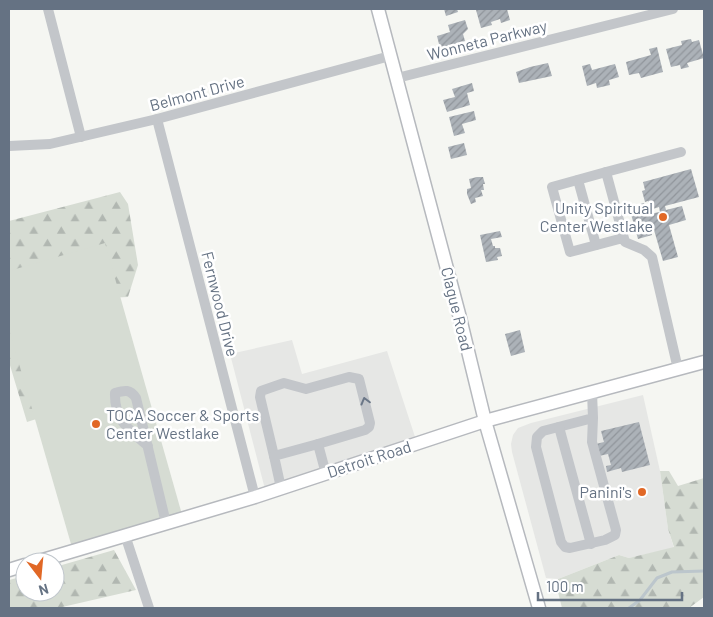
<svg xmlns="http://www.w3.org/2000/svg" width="713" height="617" font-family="Barlow,sans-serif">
	<defs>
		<pattern id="forest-firs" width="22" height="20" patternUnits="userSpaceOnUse" patternTransform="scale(1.25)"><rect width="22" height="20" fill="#d6dcd3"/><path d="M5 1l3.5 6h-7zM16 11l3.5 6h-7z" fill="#b1b7b1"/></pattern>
		<pattern id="building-hatch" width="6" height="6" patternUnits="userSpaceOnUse" patternTransform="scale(1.25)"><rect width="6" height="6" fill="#acb2b8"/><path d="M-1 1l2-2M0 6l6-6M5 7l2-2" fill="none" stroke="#90959b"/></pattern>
	</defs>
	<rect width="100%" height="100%" fill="#f5f6f2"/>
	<g fill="#e6e7e5">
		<polygon points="292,340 302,374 387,351 417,443 266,493 230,354"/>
		<polygon points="643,395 660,471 668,529 674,548 629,558 619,555 558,579 546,578 512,452 511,444 513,435 518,428 531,423"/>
	</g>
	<g fill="url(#forest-firs)">
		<polygon points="120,192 128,204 138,265 128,297 20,302 55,413 27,422 9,362 9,221"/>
		<polygon points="660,471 669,471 678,486 704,478 704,597 689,608 562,608 557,588 558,579 619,555 629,558 674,547 668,529"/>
		<polygon points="114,550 136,590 58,608 9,608 9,580 25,576 25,592 55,592 55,567"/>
	</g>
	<polygon fill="#d6dcd3" points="105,243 183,518 73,551 9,329 9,271"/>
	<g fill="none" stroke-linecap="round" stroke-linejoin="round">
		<polyline stroke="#bcc6cc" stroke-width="3" points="629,608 640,600 657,578 672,572 704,571"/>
	</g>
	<g fill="url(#building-hatch)">
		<polygon points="444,9 457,9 458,12 446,16"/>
		<polygon points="480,9 507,9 510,20 501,23 500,19 491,22 492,25 481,28 476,10"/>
		<polygon points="465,20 468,29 463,34 465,41 440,48 437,36 450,32 448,25"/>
		<polygon points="691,39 692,42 699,40 704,58 687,63 689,67 681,69 680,65 671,67 666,49 682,45 681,41"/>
		<polygon points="657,47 663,72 641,78 639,73 629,75 626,62 651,55 649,49"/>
		<polygon points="548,63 552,76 519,83 516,72 530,67"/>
		<polygon points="590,64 592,70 615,64 619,77 609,80 610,85 597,88 596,83 587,86 582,66"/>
		<polygon points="472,83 474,91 467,93 470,105 447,112 443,100 455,97 452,89"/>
		<polygon points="474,111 476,120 462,124 465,133 454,136 449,117"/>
		<polygon points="464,143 467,155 451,159 448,147"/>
		<polygon points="691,169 699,197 665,206 666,210 682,206 686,220 669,225 678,257 663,261 654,230 651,231 652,235 638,239 629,207 644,203 647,212 648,211 649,214 660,212 659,207 650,210 648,201 645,202 642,191 645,190 643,182"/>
		<polygon points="477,177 483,177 485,184 483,184 484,190 481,190 483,196 475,198 476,202 471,204 467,194 467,189 471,188 469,179"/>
		<polygon points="500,231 502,237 491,239 493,246 495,246 495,248 500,248 502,256 497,257 498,260 486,262 480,235"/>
		<polygon points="520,330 525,352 511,356 505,334"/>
		<polygon points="639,422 650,465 622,472 621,468 607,472 606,466 611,465 608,454 599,456 596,444 604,442 601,431"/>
	</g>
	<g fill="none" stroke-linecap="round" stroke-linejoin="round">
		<defs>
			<g id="major">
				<polyline points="378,9 459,314 485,421 539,608"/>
				<polyline points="36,562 255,497 485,421 704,362"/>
				<polyline points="9,570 25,565"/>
			</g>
		</defs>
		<use href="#major" stroke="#b6b9be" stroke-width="15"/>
		<g stroke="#c3c6ca" stroke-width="10">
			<polyline points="48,9 81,137"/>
			<polyline points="397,78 673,9"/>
			<polyline points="157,119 255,497"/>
			<polyline points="9,146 50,144 157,119 390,56"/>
			<polyline points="606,172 681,152"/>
			<polyline points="578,180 596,245"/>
			<polyline points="623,238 570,252 552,187 606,172 625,242 644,250 652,257 678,369"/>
			<polyline points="592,392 593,418 543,431 537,437 536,447 561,542 565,547 570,548 605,540 615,535 616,530 592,442 593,418"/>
			<polyline points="559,427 591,544"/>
			<path d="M148,446c-19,-16 -34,-26 -33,-53 10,-3 15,-4 21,5l30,125"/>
			<polyline points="274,456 260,397 261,391 284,383 306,389 349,377 359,379 370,423 369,427 365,430 318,444"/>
			<polyline points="281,488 274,456 318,444 326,474"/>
			<polyline points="125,535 149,608"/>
		</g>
		<use href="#major" stroke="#fff" stroke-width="12"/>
	</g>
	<defs><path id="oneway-chevron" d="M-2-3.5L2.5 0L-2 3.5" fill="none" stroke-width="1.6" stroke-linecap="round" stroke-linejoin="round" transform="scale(1.25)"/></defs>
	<use stroke="#6a7687" href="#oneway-chevron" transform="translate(365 401) rotate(-105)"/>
	<g fill="#e16826" stroke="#fff" stroke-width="2">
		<circle cx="663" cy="217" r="5"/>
		<circle cx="96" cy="424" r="5"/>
		<circle cx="642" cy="492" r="5"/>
	</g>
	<g text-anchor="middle" stroke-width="5" stroke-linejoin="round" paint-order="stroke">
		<g font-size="16" fill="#657283" stroke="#fff">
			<text transform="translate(487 40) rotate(-14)" y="6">Wonneta Parkway</text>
			<text transform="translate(197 93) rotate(-15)" y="6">Belmont Drive</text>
			<text transform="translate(220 304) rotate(76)" y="6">Fernwood Drive</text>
			<text transform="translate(457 309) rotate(76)" y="6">Clague Road</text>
			<text transform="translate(369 459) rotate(-18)" y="6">Detroit Road</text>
		</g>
		<g font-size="16" fill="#657283" stroke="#fff" text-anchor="end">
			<text x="653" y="214">Unity Spiritual<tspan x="653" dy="18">Center Westlake</tspan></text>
			<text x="106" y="421" text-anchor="start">TOCA Soccer &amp; Sports<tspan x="106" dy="18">Center Westlake</tspan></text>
			<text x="632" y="498">Panini's</text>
		</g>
	</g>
	<rect width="713" height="617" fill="none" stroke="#657283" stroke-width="20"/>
	<g transform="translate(40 577) rotate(164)"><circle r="24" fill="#ffffff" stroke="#c1c7cd"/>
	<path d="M0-4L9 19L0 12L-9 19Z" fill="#e16826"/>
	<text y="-8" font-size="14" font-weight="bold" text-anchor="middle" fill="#657283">N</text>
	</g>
	<path d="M538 592v8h144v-8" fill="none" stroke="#657283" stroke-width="2.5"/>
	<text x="546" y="592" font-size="15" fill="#657283" stroke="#ffffff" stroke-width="4" paint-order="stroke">100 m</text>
</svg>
